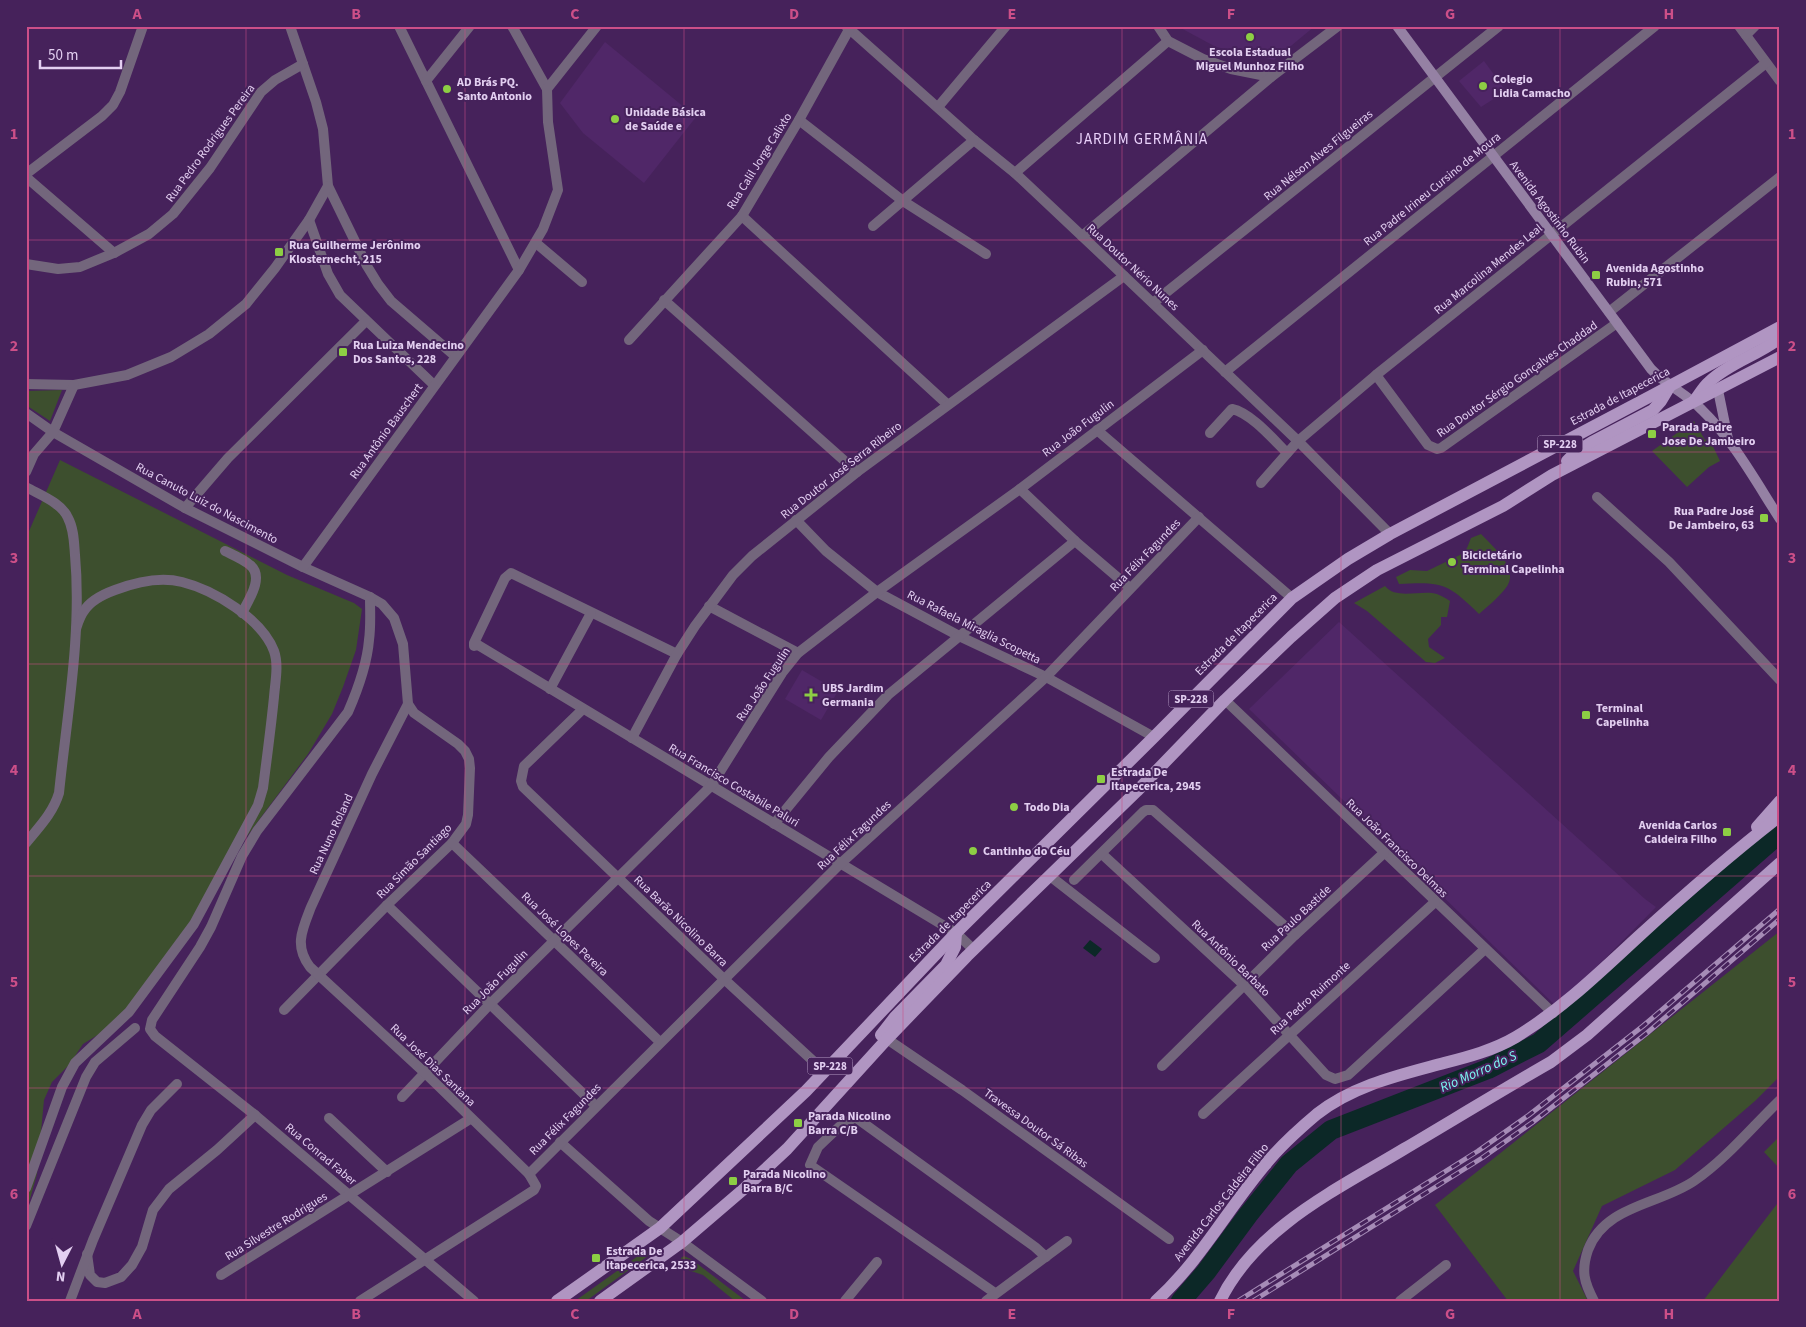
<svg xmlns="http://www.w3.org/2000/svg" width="1806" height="1327" font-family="'Source Sans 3',sans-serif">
	<rect width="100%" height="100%" fill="#46225b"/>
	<g fill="#502768">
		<polygon points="1177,26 1315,26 1274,60 1216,47"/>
		<polygon points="605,42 696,117 644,183 583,133 560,103"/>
		<polygon points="1484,61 1506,91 1481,107 1459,81"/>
		<polygon points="1339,622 1645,899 1656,907 1557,1007 1249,709"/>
		<polygon points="802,670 838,691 821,720 785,699"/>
	</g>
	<g fill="#3d4f2e">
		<polygon points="62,390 50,421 26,405 26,391"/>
		<polygon points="1694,421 1705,440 1709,438 1720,461 1709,467 1687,487 1652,451"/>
		<polygon points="60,460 287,575 354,603 362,609 356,650 343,687 332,714 308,754 245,839 199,917 114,1025 83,1044 69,1065 52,1082 44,1100 37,1174 26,1213 26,538"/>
		<path d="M1481,534c12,13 41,36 24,55 -7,9 -17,17 -26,25 -32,-31 -36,-32 -80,-30l-3,-7 14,-7 17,1 33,-16 7,-7 4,-10z"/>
		<path d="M1385,586c10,13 33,5 47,7 7,1 12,4 18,8l-3,16h-6v8l-13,14 1,8 16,11 -10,5 -9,-1 -59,-51 -13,-8z"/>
		<polygon points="1780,931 1780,1076 1755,1101 1675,1170 1602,1206 1573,1271 1588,1301 1508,1301 1435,1205"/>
		<polygon points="1780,1136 1780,1169 1764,1152"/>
		<polygon points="1780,1200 1780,1301 1703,1301"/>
		<polygon points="652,1246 655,1249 652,1253 586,1301 575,1301"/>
		<polygon points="684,1256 691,1259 746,1301 735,1301 703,1275 685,1269 681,1258"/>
	</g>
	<polygon fill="#0c2827" points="1090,940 1102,949 1095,957 1083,948"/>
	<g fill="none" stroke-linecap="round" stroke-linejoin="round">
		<polyline stroke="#0c2827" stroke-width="20" points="1181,1301 1206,1272 1248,1215 1289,1164 1331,1130 1488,1069 1539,1043 1780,833"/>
		<g stroke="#73667c" stroke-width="10">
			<polyline points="290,26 316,102 323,129 328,186 367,266 378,284 391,301 455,356"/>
			<polyline points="399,26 519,270"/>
			<polyline points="512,26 547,89"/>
			<polyline points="846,26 974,140 1015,173 1082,236 1298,441 1390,534"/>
			<polyline points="1158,26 1168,41 1203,59 1231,69 1271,77"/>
			<polyline points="1739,26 1780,81"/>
			<polyline points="1746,35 1755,26"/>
			<polyline points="426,81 470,26"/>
			<polyline points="938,107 1006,26"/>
			<polyline points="799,120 903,201 986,254"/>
			<polyline points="1015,173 1168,41"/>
			<polyline points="26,174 102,116 113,105 120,92 143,26"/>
			<polyline points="26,177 114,253"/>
			<polyline points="742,216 947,404"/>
			<polyline points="309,220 328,274 340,295 434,385"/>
			<polyline points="873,226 974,140"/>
			<polyline points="1082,236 1271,77 1338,26"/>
			<polyline points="536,243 582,282"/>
			<polyline points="26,264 58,269 80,267 114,253 149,234 173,214 210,168 261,92 275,80 303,64"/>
			<polyline points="664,300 857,472"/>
			<polyline points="1153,303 1499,26"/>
			<polyline points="1609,312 1780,177"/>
			<polyline points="629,340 742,216 799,120 851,26"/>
			<polyline points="1225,372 1655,26"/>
			<polyline points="1376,375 1428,445 1437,449 1441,448 1617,323"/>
			<polyline points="26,384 74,385 127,375 171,357 209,334 246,304 275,268 309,220 328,186"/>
			<polyline points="26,413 53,432 185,508 303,567 370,597 382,604 394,618 403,644 408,704 414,713 458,744 465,751 469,759 470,768 468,815 466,824 452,843 387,905 284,1010"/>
			<polyline points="1097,430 1292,598"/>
			<path d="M1210,433l22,-24c19,4 41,30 55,44"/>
			<polyline points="26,472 34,454 53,432 74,385"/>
			<polyline points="1261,483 1298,441 1376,375 1766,63"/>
			<path d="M26,487c14,8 36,16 42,31 6,11 6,25 7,37 7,78 -8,160 -16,238 -6,20 -20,34 -33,50"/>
			<polyline points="1020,489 1075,541 1130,588"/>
			<polyline points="1597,497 1669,562 1780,680"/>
			<polyline points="185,508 228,458 366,321"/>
			<polyline points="796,520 826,551 877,592 961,637 1046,677 1154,737"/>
			<path d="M225,551c8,4 18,8 25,14 15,12 -2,36 -8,48"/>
			<polyline points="303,567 519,270 543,229 558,190 548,122 547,89 597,26"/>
			<path d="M370,597c0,14 1,29 -1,43 -2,25 -11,49 -21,72l-91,119 -15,25 -31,71 -11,20 -48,73 -2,9 5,7 100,79 219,186"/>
			<polyline points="709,606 798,653"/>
			<polyline points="677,654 511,573 505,578 474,643 474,646 478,645 956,933 974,950"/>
			<polyline points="550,689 591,613"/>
			<polyline points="1225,700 1553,1013"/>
			<polyline points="583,709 524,766 521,781 523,787 724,979 824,1071"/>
			<polyline points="632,738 677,654 695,626 733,575 752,556 857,472 1124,276"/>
			<polyline points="774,824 829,757 888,695 1075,541"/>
			<polyline points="452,843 660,1042"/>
			<polyline points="1102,854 1244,985 1326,1075 1335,1079 1348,1075 1359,1065 1485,949"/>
			<polyline points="1050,876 1155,958"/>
			<polyline points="1074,880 1143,812 1146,810 1153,810 1295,935"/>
			<polyline points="387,905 596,1106"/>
			<polyline points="887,1039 962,1090 1169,1239"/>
			<polyline points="1162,1066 1295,935 1384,853"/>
			<polyline points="402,1097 490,1004 711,786 782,673 798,653 877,592 1020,489 1203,350"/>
			<polyline points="1203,1114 1435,902"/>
			<polyline points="329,1118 387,1172"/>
			<polyline points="560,1142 649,1221 682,1242 762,1301"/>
			<polyline points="529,1174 840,864 1046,677 1199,517"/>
			<path d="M26,1188l36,-101 13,-24 54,-51 65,-88 64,-119 5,-17c4,-31 8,-61 11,-91 1,-14 5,-32 0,-46 -12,-32 -60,-61 -92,-69 -23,-6 -46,0 -67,8 -11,4 -25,11 -31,21 -4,5 -6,12 -8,18"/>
			<polyline points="26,1226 86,1077 95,1062 135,1028"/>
			<polyline points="87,1254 90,1275 97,1282 105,1283 121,1277 132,1265 142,1247 153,1210 169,1189 217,1150 255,1115"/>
			<polyline points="221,1275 470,1119"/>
			<polyline points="995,1293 810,1165 818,1147 839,1127 855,1117 1035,1247 1046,1257"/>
			<polyline points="70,1301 93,1240 142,1125 151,1110 177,1084"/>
			<path d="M360,1301l174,-111 2,-4 -7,-12 -105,-102 -114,-105c-16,-21 -8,-37 1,-60l61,-133 36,-70"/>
			<polyline points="845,1301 877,1262"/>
			<polyline points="986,1301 1067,1241"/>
			<polyline points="1400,1301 1446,1265"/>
			<path d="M1594,1301c-10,-19 -13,-30 -6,-51 17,-45 71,-45 106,-69 33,-23 57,-53 86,-81"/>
		</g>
		<g stroke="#9581a4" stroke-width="10">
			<path d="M1397,26l254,343c15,16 36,25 51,41 32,31 54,72 78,109"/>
			<polyline points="1718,390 1728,439"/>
		</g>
		<g stroke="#b095c2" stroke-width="12">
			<path d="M1694,401c5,-6 9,-14 15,-19 20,-19 49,-27 71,-44"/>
			<polyline points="1567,461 1576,452 1592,442 1653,410 1661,401 1670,386"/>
			<polyline points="1757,827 1780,801"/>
			<polyline points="881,1035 895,1017 946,965 955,947 956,933"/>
			<polyline points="557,1301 660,1228 806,1091 956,933 1154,737 1292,598 1348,559 1390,534 1651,396 1780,327"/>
			<polyline points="600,1301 682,1242 745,1188 787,1149 887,1039 967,956 1137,791 1225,700 1291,637 1335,598 1377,570 1503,506 1552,475 1780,357"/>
			<path d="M1156,1301c44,-40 71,-91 109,-136 15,-19 33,-35 52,-51 37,-29 83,-39 127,-51 24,-6 50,-13 72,-26 46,-28 83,-64 122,-100 46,-42 93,-83 142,-121"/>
			<path d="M1220,1301c36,-74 118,-112 184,-152 49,-29 98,-59 147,-87l36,-27 193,-172"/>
		</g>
		<defs>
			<g id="rail">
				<polyline points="1238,1301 1478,1151 1529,1115 1643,1026 1780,909"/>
				<polyline points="1253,1301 1482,1158 1533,1122 1647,1033 1780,919"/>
			</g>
		</defs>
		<use href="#rail" stroke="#a68cb7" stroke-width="5"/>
		<use href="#rail" stroke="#46225b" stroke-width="3" stroke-dasharray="9" stroke-linecap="butt"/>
	</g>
	<path fill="none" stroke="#cc4f88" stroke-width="1" stroke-opacity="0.55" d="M246,26v1275M465,26v1275M684,26v1275M903,26v1275M1122,26v1275M1341,26v1275M1560,26v1275M26,240h1754M26,452h1754M26,664h1754M26,876h1754M26,1088h1754"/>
	<g fill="#8dce44" stroke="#46225b" stroke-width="2">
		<circle cx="1250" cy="37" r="5"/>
		<circle cx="1483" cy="86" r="5"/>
		<circle cx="447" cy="89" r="5"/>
		<circle cx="615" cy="119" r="5"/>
		<rect x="274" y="247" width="10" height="10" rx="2.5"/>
		<rect x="1591" y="270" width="10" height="10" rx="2.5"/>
		<rect x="338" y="347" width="10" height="10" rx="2.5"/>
		<rect x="1647" y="429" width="10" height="10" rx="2.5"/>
		<rect x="1759" y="513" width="10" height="10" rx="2.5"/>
		<circle cx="1452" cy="562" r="5"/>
		<path d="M808.5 687.5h5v5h5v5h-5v5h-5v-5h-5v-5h5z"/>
		<rect x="1581" y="710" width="10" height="10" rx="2.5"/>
		<rect x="1096" y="774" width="10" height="10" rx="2.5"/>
		<circle cx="1014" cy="807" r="5"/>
		<rect x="1722" y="827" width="10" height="10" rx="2.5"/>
		<circle cx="973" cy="851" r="5"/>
		<rect x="793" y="1118" width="10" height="10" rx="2.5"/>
		<rect x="728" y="1176" width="10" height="10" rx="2.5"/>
		<rect x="591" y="1253" width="10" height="10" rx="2.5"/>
	</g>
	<g text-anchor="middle" stroke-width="4" stroke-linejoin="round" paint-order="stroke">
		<g fill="#46225b" stroke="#b49bc4" stroke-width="1">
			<rect x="1537.5" y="435.5" width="45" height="17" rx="4"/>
			<rect x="1168.5" y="690.5" width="45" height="17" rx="4"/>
			<rect x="807.5" y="1057.5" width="45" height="17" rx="4"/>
		</g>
		<g font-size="11" font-weight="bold" fill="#e3cff1">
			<text x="1560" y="448">SP-228</text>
			<text x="1191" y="703">SP-228</text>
			<text x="830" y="1070">SP-228</text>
		</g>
		<g font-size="12" font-weight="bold" fill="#e3cff1" stroke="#46225b" text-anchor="start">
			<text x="1250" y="56" text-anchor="middle">Escola Estadual<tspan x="1250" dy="14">Miguel Munhoz Filho</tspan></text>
			<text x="1493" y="83">Colegio<tspan x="1493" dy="14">Lidia Camacho</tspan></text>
			<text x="457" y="86">AD Brás PQ.<tspan x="457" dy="14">Santo Antonio</tspan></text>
			<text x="625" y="116">Unidade Básica<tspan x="625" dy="14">de Saúde e</tspan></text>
			<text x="289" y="249">Rua Guilherme Jerônimo<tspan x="289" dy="14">Klosternecht, 215</tspan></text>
			<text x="1606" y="272">Avenida Agostinho<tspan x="1606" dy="14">Rubin, 571</tspan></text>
			<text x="353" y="349">Rua Luiza Mendecino<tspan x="353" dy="14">Dos Santos, 228</tspan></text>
			<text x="1662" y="431">Parada Padre<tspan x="1662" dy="14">Jose De Jambeiro</tspan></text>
			<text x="1754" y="515" text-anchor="end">Rua Padre José<tspan x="1754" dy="14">De Jambeiro, 63</tspan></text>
			<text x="1462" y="559">Bicicletário<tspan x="1462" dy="14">Terminal Capelinha</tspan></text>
			<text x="822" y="692">UBS Jardim<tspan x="822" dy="14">Germania</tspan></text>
			<text x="1596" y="712">Terminal<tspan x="1596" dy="14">Capelinha</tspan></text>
			<text x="1111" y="776">Estrada De<tspan x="1111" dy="14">Itapecerica, 2945</tspan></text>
			<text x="1024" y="811">Todo Dia</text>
			<text x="1717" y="829" text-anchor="end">Avenida Carlos<tspan x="1717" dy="14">Caldeira Filho</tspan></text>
			<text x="983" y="855">Cantinho do Céu</text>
			<text x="808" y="1120">Parada Nicolino<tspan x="808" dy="14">Barra C/B</tspan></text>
			<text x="743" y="1178">Parada Nicolino<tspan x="743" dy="14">Barra B/C</tspan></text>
			<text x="606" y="1255">Estrada De<tspan x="606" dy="14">Itapecerica, 2533</tspan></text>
		</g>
		<g font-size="12" fill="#e3cff1" stroke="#46225b">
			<text transform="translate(210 143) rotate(-54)" y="4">Rua Pedro Rodrigues Pereira</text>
			<text transform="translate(1318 155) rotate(-39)" y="4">Rua Nélson Alves Filgueiras</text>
			<text transform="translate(759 161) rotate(-58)" y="4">Rua Calil Jorge Calixto</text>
			<text transform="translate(1432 189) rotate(-39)" y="4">Rua Padre Irineu Cursino de Moura</text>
			<text transform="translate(1550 212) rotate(53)" y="4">Avenida Agostinho Rubin</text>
			<text transform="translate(1133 267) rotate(43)" y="4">Rua Doutor Nério Nunes</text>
			<text transform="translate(1488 269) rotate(-39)" y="4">Rua Marcolina Mendes Leal</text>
			<text transform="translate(1517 379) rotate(-35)" y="4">Rua Doutor Sérgio Gonçalves Chaddad</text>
			<text transform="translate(1620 396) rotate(-28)" y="4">Estrada de Itapecerica</text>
			<text transform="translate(1078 428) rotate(-37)" y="4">Rua João Fugulin</text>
			<text transform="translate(386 431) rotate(-54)" y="4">Rua Antônio Bauschert</text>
			<text transform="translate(841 470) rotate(-38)" y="4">Rua Doutor José Serra Ribeiro</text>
			<text transform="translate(207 503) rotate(28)" y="4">Rua Canuto Luiz do Nascimento</text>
			<text transform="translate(1145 555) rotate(-46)" y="4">Rua Félix Fagundes</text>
			<text transform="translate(974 627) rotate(27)" y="4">Rua Rafaela Miraglia Scopetta</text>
			<text transform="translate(1236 634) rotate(-45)" y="4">Estrada de Itapecerica</text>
			<text transform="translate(763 684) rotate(-56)" y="4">Rua João Fugulin</text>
			<text transform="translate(734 785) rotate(31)" y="4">Rua Francisco Costabile Paluri</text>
			<text transform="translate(331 834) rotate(-65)" y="4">Rua Nuno Roland</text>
			<text transform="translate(854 835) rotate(-43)" y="4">Rua Félix Fagundes</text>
			<text transform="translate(1397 848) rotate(44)" y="4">Rua João Francisco Delmas</text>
			<text transform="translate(414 861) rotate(-45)" y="4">Rua Simão Santiago</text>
			<text transform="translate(1296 918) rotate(-43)" y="4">Rua Paulo Bastide</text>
			<text transform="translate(681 921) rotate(44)" y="4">Rua Barão Nicolino Barra</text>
			<text transform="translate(950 921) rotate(-45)" y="4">Estrada de Itapecerica</text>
			<text transform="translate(565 934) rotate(44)" y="4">Rua José Lopes Pereira</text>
			<text transform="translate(1231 958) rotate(44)" y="4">Rua Antônio Barbato</text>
			<text transform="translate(495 982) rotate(-45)" y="4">Rua João Fugulin</text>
			<text transform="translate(1310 998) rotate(-42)" y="4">Rua Pedro Ruimonte</text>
			<text transform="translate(433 1065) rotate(44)" y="4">Rua José Dias Santana</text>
			<text transform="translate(565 1119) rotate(-45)" y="4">Rua Félix Fagundes</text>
			<text transform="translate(1036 1128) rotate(36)" y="4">Travessa Doutor Sá Ribas</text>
			<text transform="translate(321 1154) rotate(40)" y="4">Rua Conrad Faber</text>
			<text transform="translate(1221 1202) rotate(-52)" y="4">Avenida Carlos Caldeira Filho</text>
			<text transform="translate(276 1226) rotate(-32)" y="4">Rua Silvestre Rodrigues</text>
		</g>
		<g font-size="14" font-style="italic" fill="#7cfaf4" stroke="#46225b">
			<text transform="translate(1478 1071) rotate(-24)" y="5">Rio Morro do S</text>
		</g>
		<g font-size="15" letter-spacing="1" fill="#e9d1fa" stroke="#46225b">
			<text x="1142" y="144">JARDIM GERMÂNIA</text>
		</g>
	</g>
	<rect width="1806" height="1327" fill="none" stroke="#46225b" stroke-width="55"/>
	<g transform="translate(62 1264) rotate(186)" stroke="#46225b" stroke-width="4" paint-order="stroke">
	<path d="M0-4L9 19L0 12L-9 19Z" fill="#e3cff1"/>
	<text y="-8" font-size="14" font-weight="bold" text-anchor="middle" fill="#e3cff1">N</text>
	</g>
	<path d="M40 60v8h81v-8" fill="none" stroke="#e3cff1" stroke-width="2.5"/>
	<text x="48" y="60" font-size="15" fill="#e3cff1" stroke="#46225b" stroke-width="4" paint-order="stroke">50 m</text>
	<rect x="28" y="28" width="1750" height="1272" fill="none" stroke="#cc4f88" stroke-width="2"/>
	<g font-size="16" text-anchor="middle" font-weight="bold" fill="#cc4f88">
		<text x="137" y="19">A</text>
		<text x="356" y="19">B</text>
		<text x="575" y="19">C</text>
		<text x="794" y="19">D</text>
		<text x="1012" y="19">E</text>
		<text x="1231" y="19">F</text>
		<text x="1450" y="19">G</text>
		<text x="1669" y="19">H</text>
		<text x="14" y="139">1</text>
		<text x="1792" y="139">1</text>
		<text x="14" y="351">2</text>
		<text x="1792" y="351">2</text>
		<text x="14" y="563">3</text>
		<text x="1792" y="563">3</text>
		<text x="14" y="775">4</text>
		<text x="1792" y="775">4</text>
		<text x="14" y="987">5</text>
		<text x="1792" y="987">5</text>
		<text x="14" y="1199">6</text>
		<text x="1792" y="1199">6</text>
		<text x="137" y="1319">A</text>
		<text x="356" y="1319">B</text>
		<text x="575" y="1319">C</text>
		<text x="794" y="1319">D</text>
		<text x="1012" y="1319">E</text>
		<text x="1231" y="1319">F</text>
		<text x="1450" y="1319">G</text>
		<text x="1669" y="1319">H</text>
	</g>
</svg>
